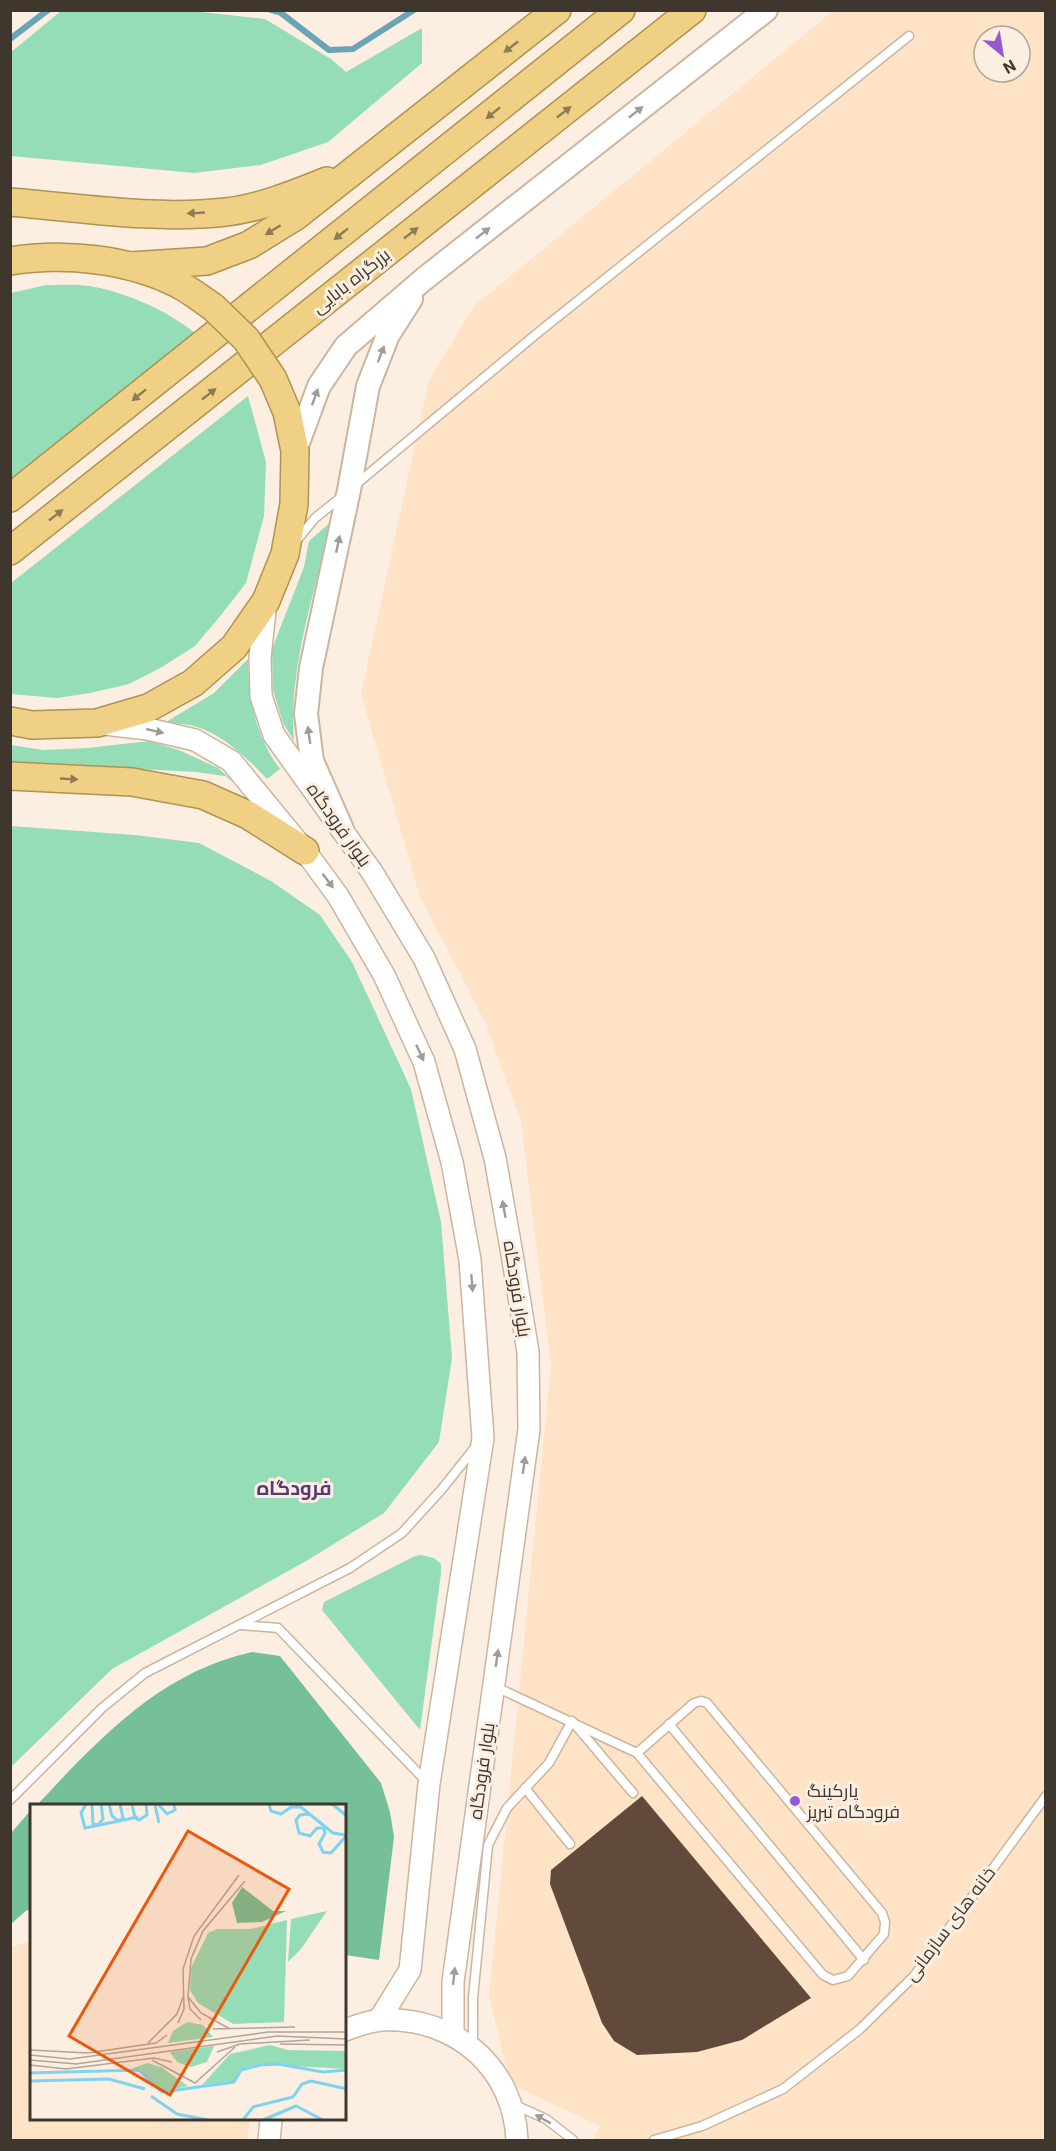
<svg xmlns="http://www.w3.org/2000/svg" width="1056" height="2151" font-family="Roboto,Cairo,sans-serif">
	<rect width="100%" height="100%" fill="#fcefe1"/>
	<g fill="#fee3c6" fill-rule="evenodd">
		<path d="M833,11h212v2129h-452l7,-14 -90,-42 -21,-88 62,-630 -30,-245 -37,-101 -64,-123 -59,-203 68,-314 45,-74zM984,36h36v36h-36z"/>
		<polygon points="31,1941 32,2120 250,2120 247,2140 11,2140 11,1947"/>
	</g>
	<g fill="#94ddb7">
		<polygon points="192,11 265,19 331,59 346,72 422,28 422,63 328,142 261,165 194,173 11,156 11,52 61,11"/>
		<path d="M46,285c14,0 29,-1 43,1 37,6 77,24 106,47l-184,145v-185z"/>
		<polygon points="248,396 266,462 264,516 246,583 221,615 195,646 162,667 129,684 90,693 57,698 11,694 11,583"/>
		<path d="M332,521c-17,70 -44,147 -38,220l-11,-18 -10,-33 -1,-41 32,-82 5,-26z"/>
		<path d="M248,659c0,40 8,78 32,110l-13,10c-20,-21 -44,-45 -73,-53 -9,-3 -19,-2 -28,-4l48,-29z"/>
		<polygon points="150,741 181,751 218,768 241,788 225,776 196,772 11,762 10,745 44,750 87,748"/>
		<polygon points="11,826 135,835 199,843 271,881 320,915 352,962 411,1089 441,1222 452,1358 439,1442 384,1513 308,1560 112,1669 11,1767"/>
		<polygon points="421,1555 434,1558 441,1564 441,1573 420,1730 322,1610 324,1602 415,1556"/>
	</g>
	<g fill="#75bf99">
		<path d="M252,1652l28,4 101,127 9,29 4,25 -15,123 -34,-5v-149h-309c62,-66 124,-134 216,-154z"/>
		<polygon points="31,1810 31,1911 27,1910 11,1924 11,1833"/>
	</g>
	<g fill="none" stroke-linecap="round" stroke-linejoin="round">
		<g stroke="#6ba4b7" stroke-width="6">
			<polyline points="271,10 281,13 329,50 353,49 414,10"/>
			<polyline points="10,39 48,10"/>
		</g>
	</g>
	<polygon fill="#614a3b" points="642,1796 811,1998 742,2040 697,2052 637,2055 614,2041 602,2023 550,1884 551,1870"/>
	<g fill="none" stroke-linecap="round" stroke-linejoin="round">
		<defs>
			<g id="service">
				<polyline points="354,486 540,331 909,36"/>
				<polyline points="297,540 315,518 344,495"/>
				<polyline points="241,1625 278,1628 427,1782"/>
				<polyline points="494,1686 637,1753 823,1975 833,1980 848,1976 884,1934 885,1922 882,1913 707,1703 701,1701 694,1703 637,1753"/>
				<polyline points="669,1724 864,1960"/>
				<polyline points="525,1788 570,1844"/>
				<polyline points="10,1800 102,1708 145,1673 350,1568 402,1533 442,1489 477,1445"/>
				<polyline points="473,2046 473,1998 488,1845 507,1808 549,1763 572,1721 633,1793"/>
				<polyline points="515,2105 546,2119 573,2140"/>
				<polyline points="654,2140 702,2126 783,2089 860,2029 914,1976 1046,1796"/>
			</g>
			<g id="tertiary">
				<polyline points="266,601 260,657 261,696 274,735 372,872 424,958 465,1049 495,1158 512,1254 528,1352 529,1429 453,1982 453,2034"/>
				<polyline points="104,724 148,729 195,740 231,761 305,851 338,896 384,975 424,1062 452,1162 470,1260 483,1438 429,1784 410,1970 379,2020"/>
				<path d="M345,2030c11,-4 24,-9 36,-10 73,-4 133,47 136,120"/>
				<polyline points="269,2140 271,2120"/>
			</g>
			<g id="secondary">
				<polyline points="295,451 319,386 346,346 424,279 766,10"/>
				<polyline points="342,829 312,761 306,714 311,668 349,490 368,386 388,335 411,299"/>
			</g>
			<g id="trunk">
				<path d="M10,202c72,6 144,18 216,10 34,-4 69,-18 101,-31"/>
				<path d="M10,261c53,-9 120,-2 168,23 12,6 23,15 35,23"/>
				<polyline points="130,266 207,261 249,245 296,216 557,10"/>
				<polyline points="10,498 621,10"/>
				<polyline points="10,551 692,10"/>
				<polyline points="10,721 32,725 97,723 148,708 193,683 234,647 266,601 285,554 294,504 295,451 287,412 273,379"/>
				<polyline points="10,776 132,782 203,795 248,815 305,851"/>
			</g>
		</defs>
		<use href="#service" stroke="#cab59f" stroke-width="11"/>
		<use href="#tertiary" stroke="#cab59f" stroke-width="24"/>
		<use href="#secondary" stroke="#cab59f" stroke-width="26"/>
		<use href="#trunk" stroke="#af9352" stroke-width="30"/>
		<use href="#service" stroke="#fff" stroke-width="8"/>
		<use href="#tertiary" stroke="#fff" stroke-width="21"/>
		<use href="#secondary" stroke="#fff" stroke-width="22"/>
		<use href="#trunk" stroke="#efd084" stroke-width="27"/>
		<defs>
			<polyline id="trunk-bridge" points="213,307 246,339 273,379"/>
		</defs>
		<use href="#trunk-bridge" stroke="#af9352" stroke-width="30" stroke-linecap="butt"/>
		<use href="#trunk-bridge" stroke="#efd084" stroke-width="27"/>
	</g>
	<defs><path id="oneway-solid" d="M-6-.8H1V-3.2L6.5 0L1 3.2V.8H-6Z" transform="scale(1.5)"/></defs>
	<g fill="#8e7c55">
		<use href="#oneway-solid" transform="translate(511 47) rotate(142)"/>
		<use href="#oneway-solid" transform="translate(564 112) rotate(-38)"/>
		<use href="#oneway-solid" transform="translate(493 113) rotate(141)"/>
		<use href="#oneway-solid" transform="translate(196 213) rotate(177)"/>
		<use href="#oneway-solid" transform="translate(273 230) rotate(148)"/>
		<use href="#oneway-solid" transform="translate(411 233) rotate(-38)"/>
		<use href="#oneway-solid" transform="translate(341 234) rotate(141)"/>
		<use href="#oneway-solid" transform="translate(209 394) rotate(-38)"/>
		<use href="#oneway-solid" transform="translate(139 395) rotate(141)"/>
		<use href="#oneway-solid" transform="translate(56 515) rotate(-38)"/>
		<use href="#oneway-solid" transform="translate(69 779) rotate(3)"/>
	</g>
	<g fill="#9f9b96">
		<use href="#oneway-solid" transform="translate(636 112) rotate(-38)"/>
		<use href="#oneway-solid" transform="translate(483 233) rotate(-38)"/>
		<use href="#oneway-solid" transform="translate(381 354) rotate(-69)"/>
		<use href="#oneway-solid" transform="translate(315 397) rotate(-70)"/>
		<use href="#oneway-solid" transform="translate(338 544) rotate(-78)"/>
		<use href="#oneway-solid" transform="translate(155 731) rotate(13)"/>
		<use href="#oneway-solid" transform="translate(309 735) rotate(-98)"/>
		<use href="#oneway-solid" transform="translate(328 881) rotate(53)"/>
		<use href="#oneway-solid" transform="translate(420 1053) rotate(65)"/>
		<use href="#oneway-solid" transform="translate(504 1209) rotate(-100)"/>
		<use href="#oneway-solid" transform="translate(472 1283) rotate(85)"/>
		<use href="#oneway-solid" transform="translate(524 1465) rotate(-82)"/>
		<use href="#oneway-solid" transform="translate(497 1658) rotate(-82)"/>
		<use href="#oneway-solid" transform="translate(454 1976) rotate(-84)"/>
		<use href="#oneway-solid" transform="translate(543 2119) rotate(-151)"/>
	</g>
	<circle fill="#935ad1" stroke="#fcefe1" stroke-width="2" cx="795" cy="1801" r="6"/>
	<g text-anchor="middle" stroke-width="6" stroke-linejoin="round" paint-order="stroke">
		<g font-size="18" fill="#3f372e" stroke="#fcefe1">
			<text transform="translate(351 281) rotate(-38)" y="6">بزرگراه بابایی</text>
			<text transform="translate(339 825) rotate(55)" y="6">بلوار فرودگاه</text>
			<text transform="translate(517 1289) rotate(81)" y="6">بلوار فرودگاه</text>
			<text transform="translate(482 1771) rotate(-82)" y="6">بلوار فرودگاه</text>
			<text transform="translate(950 1924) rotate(-53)" y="6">خانه های سازمانی</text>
		</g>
		<g font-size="18" fill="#3f372e" stroke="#fcefe1" text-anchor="start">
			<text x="807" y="1797">پارکینگ<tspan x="807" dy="21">فرودگاه تبریز</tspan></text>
		</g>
		<g font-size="20" font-weight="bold" fill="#553a75" stroke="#fcefe1">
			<text x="294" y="1495">فرودگاه</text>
		</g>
	</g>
	<g transform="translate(30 1804)">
		<rect width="316" height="316" fill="#fcefe1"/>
		<path d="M297,107l-26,38 -13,13 3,-43zM257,116l-3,102 -51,2 -35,-21 -8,-13 1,-22 17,-35 9,-4h34zM157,218l16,3 10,12 -45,6 5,-12zM240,241l18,5 58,1v18l-89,-5 -16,6 -8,11 -31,4 28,-31zM184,242l-7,16 -16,5 -14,-5 -7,-10zM117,259l14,4 27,19 -25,5 -17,-13 -5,-9h-10z" fill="#94ddb7"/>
		<path d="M212,83l31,24h13l-24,11 -25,1 -5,-20z" fill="#75bf99"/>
		<path fill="none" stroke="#7ed3f2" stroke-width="3" d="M56,0l-5,9 4,15 53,-11M62,0l1,20 5,1 5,-6 -2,-15M79,0l3,12 6,5 5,-3 -3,-14M102,0l3,14 4,2 8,-5 -1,-11M128,0l9,10 8,-4 -1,-6M239,0l2,7 10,3 10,-7h8M267,0l36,29 13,2M302,0l15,12M125,1l4,18M279,10l-9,1 -4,5 3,13 11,3 7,-8h9M293,22l2,7 -6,11 4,8 8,1 16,-18M0,269l109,-3 23,22 72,-10 7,-12 19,-5 18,-1 45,8 24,-2M0,277l79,-2 36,10M121,292l26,18 31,6M213,316l10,-13 40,-10 9,-13 9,-3 36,8M233,316l33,-14 27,14"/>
		<path fill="none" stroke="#b0a599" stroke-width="1.5" d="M158,193l13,16 29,16M171,216l-11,-11 -2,-12 3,-38 12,-28 42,-50M148,219l6,-14 -1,-40 11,-33 45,-61M183,225l82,-2M118,239l29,-29 6,-17M250,240l67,1M0,246l58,3 68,-10 11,-8M187,248l23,-8 70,-4M0,251l40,4 198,-27h79M0,256l46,4 201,-28 70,3M122,256l43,23 40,-36M0,261l36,4 88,-11 18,4"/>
		<path fill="#e8590c" fill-opacity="0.15" stroke="#e8590c" stroke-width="3" d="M158,27l101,58 -119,206 -101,-59z"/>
		<rect width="316" height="316" fill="none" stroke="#3f372e" stroke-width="3"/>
	</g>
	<rect width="1056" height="2151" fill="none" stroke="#3f372e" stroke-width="24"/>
	<g transform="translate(1002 54) rotate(150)"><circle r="28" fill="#fcefe1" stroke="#b0a599" stroke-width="1.5"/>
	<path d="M0-4.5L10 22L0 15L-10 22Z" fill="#935ad1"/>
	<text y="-9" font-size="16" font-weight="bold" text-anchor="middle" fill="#3f372e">N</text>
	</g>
</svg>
